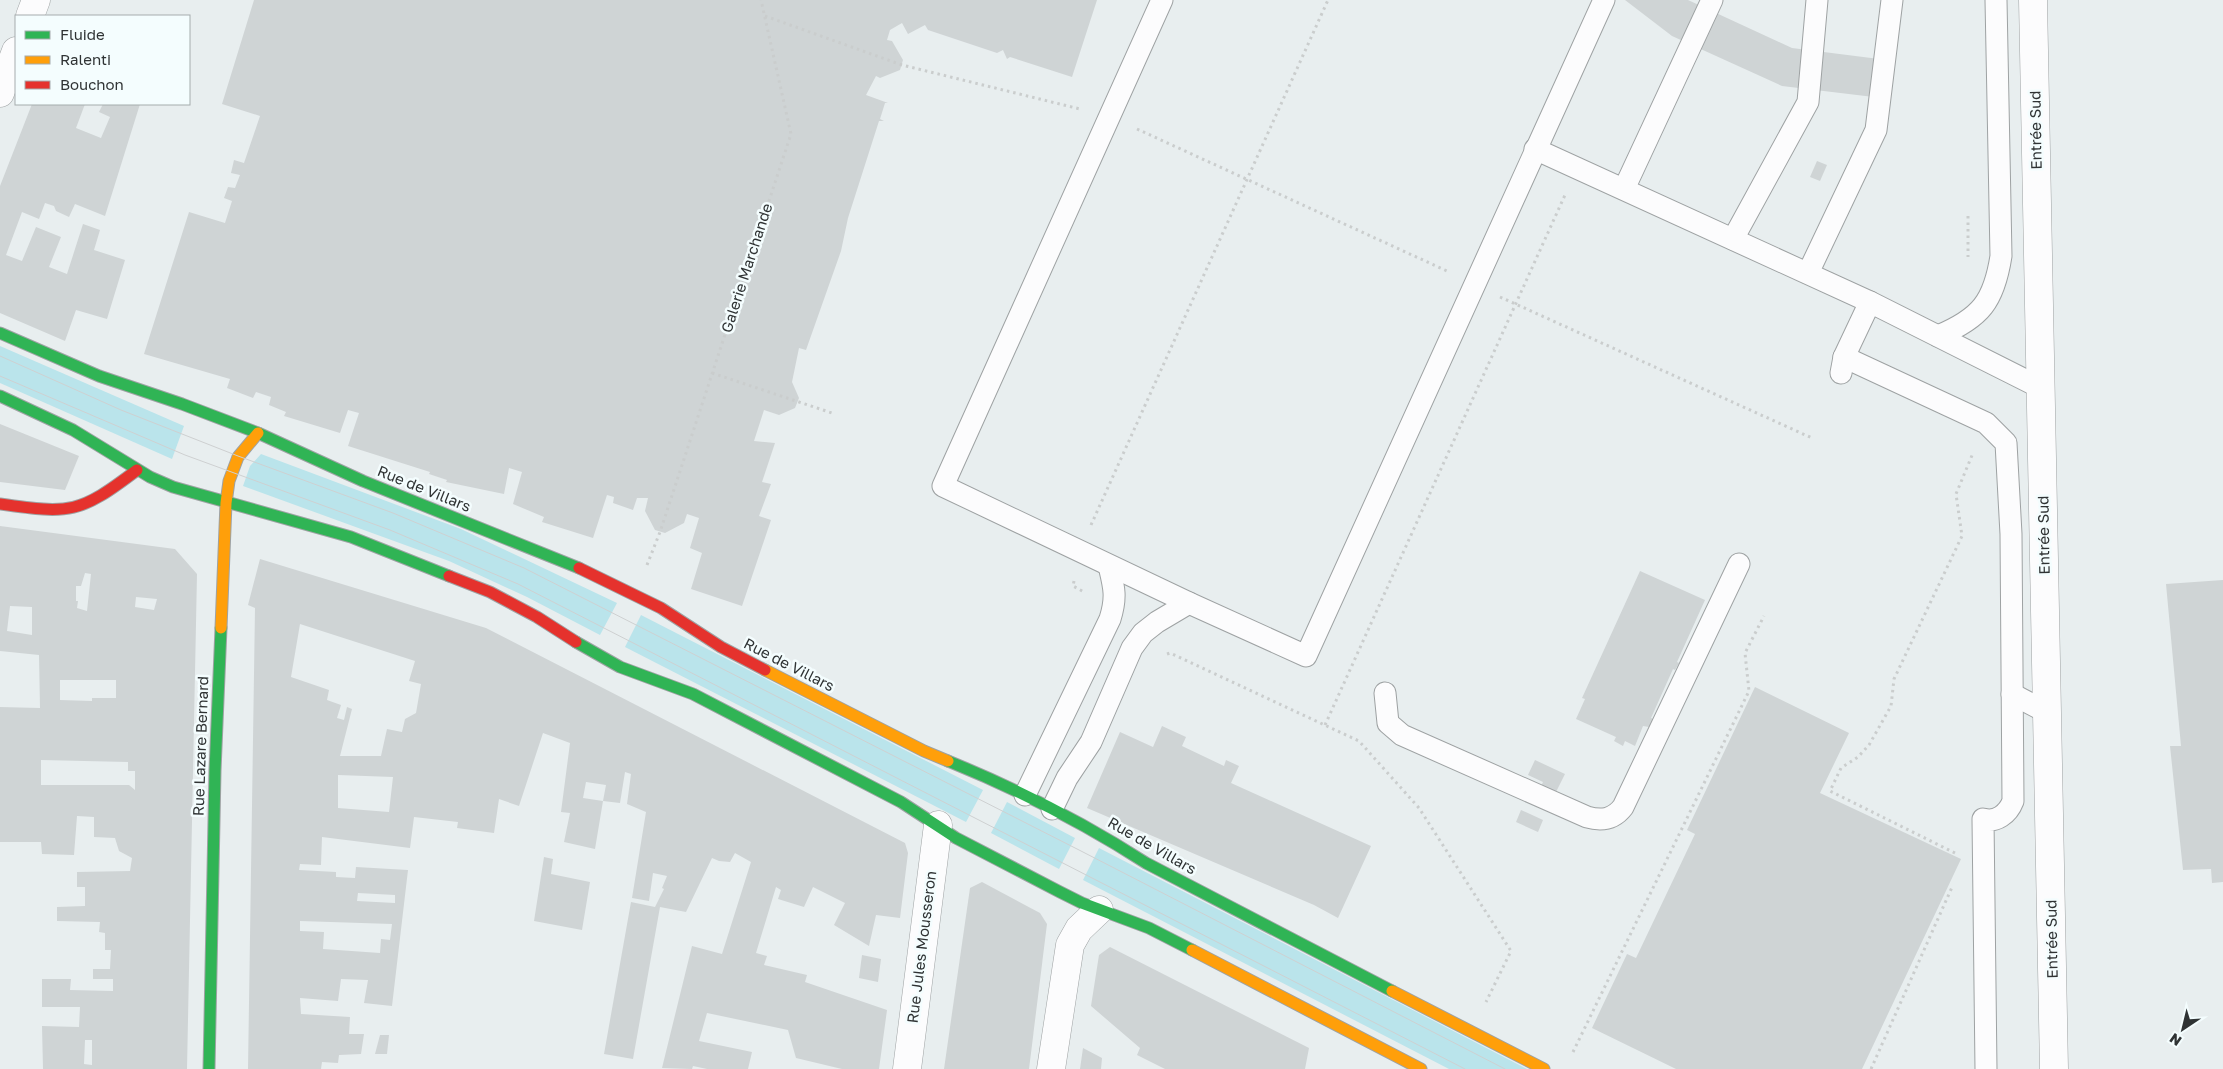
<svg xmlns="http://www.w3.org/2000/svg" width="2223" height="1069" font-family="'Golos Text',sans-serif">
	<rect width="100%" height="100%" fill="#e8eeef"/>
	<g fill="#bae4eb">
		<polygon points="0,346 184,426 172,459 0,383"/>
		<polygon points="261,454 461,529 617,603 600,635 527,597 449,561 243,486 250,466"/>
		<polygon points="641,615 983,790 966,822 625,647"/>
		<polygon points="1007,802 1075,838 1059,869 991,833"/>
		<polygon points="1099,848 1527,1069 1449,1069 1083,880"/>
	</g>
	<g fill="#cfd4d5" fill-rule="evenodd">
		<polygon points="254,0 1097,0 1072,77 1010,57 1007,59 1003,50 997,53 928,30 925,25 908,34 902,23 890,30 887,40 892,41 903,60 900,70 880,78 876,76 866,95 888,103 885,103 880,119 884,121 879,121 848,218 841,251 806,350 799,348 792,382 799,398 795,408 779,415 764,410 754,441 775,443 762,482 771,484 759,516 771,520 742,606 691,589 702,553 690,548 699,518 687,514 684,523 665,533 655,530 645,511 648,498 637,498 633,510 613,503 614,497 607,495 593,538 542,522 544,517 513,504 522,472 509,468 504,494 446,482 447,480 429,474 430,472 348,446 359,413 348,410 340,433 284,416 286,412 269,405 271,397 256,392 253,398 227,388 230,379 144,354 189,212 225,223 232,201 224,198 228,187 235,188 240,175 231,173 234,160 244,163 260,116 222,104"/>
		<polygon points="1625,0 1688,0 1792,48 1887,60 1882,98 1782,86 1672,36"/>
		<polygon points="32,104 85,104 76,128 101,138 110,117 99,112 103,104 140,104 105,216 75,204 69,217 56,211 54,206 45,203 39,219 22,212 6,255 22,261 36,227 61,237 49,267 67,274 83,224 100,230 94,250 125,260 107,319 76,310 65,341 0,313 0,186"/>
		<polygon points="1817,161 1827,165 1820,181 1810,177"/>
		<polygon points="0,424 79,456 65,490 0,482"/>
		<path d="M0,526l175,23 22,25 -10,495h-144l-1,-43 37,1 1,-20h-38v-28h29l-1,11 43,1v-12h-20v-10h17l1,-19h-6v-17l-6,-1 1,-10 -43,-1v-14l28,-1v-19h-8v-15l53,-1 2,-13 -13,-7 -4,-13 -21,-1v-20l-17,-1 -3,39 -32,-1 -1,-12h-41v-135l40,1 -1,-53 -39,-4zM85,573l6,1 -4,37 -10,-3 1,-7h-2v-15h5zM136,597l21,2 -3,11 -19,-3zM10,606l22,1v28l-25,-4zM60,680h56v18h-24v3l-32,-1zM41,760l87,2v9h7v19l-6,-5h-88zM85,1040h7v25l-8,-1z"/>
		<path d="M260,559l226,69 419,215 3,10 -8,65 -24,-3 -7,31 -35,-21 11,-22 -32,-16 -9,20 -26,-8 3,-9 -5,-3 -20,66 11,3 -3,9 43,10 -2,7 82,28 -8,59h-37l-46,-11 -8,-28 -81,-17 -8,28 53,11 -4,17h-41l-14,-3 -1,3 -30,-1 30,-122 30,8 29,-92 -16,-9 -5,9 -11,-1 -7,-3 -26,54 -26,-5 -27,152 -29,-5 27,-152 24,5 9,-18 -2,-1 5,-12 -14,-3 -4,28 -17,-3 14,-86 -19,-8 4,-30 -6,-2 -5,31 -17,-2 3,-16 -20,-3 -3,16 20,3 -8,48 -31,-7 6,-29 -9,-1 9,-69 -27,-10 -24,73 -20,-7 -5,34 -37,-5 1,-6 -44,-5 -4,31 -88,-11 -1,28 -21,-1 -1,6 37,2v5l19,1 1,-11 52,3 -16,136 -28,-3 4,-23 -27,-1 -3,22 -38,-3 1,16 49,3 -1,17h15l-3,20 -22,1 -1,8 -16,-1 -1,7h-73l7,-461 -7,-3zM300,624l115,37 -6,20 12,3 -5,29 -11,6 -3,13 -15,-3 -6,27h-41l12,-47 -5,-2 -3,13 -7,-2 4,-13 -14,-5 2,-10 -38,-13zM338,775l55,2 -4,35 -51,-4zM358,893l37,2v8l-38,-2zM300,921l92,3 -2,16 -9,-1 -1,14 -57,-4 1,-17 -24,-1z"/>
		<polygon points="1640,571 1705,600 1677,662 1679,663 1675,670 1673,669 1651,718 1653,719 1649,727 1643,726 1635,746 1625,741 1623,746 1614,741 1616,737 1576,719 1585,699 1582,698"/>
		<polygon points="2223,580 2223,882 2212,883 2211,869 2183,870 2170,746 2181,746 2166,584"/>
		<polygon points="1755,687 1849,733 1820,793 1961,859 1862,1069 1676,1069 1592,1028 1627,954 1636,958 1695,834 1687,830"/>
		<polygon points="1162,726 1186,737 1182,746 1224,766 1226,760 1239,766 1231,783 1371,846 1338,918 1314,905 1087,808 1120,732 1153,747"/>
		<polygon points="1535,760 1565,774 1547,810 1533,804 1543,782 1528,775"/>
		<polygon points="1521,810 1543,820 1538,832 1516,822"/>
		<polygon points="544,857 553,859 551,874 590,882 582,930 534,921"/>
		<polygon points="982,882 1040,913 1047,924 1029,1069 944,1069 970,888"/>
		<polygon points="1110,947 1309,1048 1305,1069 1165,1069 1137,1055 1140,1048 1091,1006 1099,955"/>
		<polygon points="862,955 881,959 878,982 859,978"/>
		<polygon points="380,1035 389,1035 387,1054 375,1054"/>
		<polygon points="1083,1048 1102,1058 1101,1069 1080,1069"/>
	</g>
	<g fill="none" stroke-linecap="round" stroke-linejoin="round">
		<defs>
			<g id="lane">
				<polyline points="1162,0 943,486 1189,603 1306,656 1604,0"/>
				<polyline points="1535,149 1870,302"/>
				<polyline points="1624,189 1712,0"/>
				<polyline points="1733,239 1808,102 1817,0"/>
				<polyline points="1808,273 1876,130 1892,0"/>
				<path d="M1938,336c43,-18 56,-35 63,-80l-5,-256"/>
				<path d="M1844,357l142,66 20,20 5,91 2,267c-5,13 -17,22 -30,18l3,250"/>
				<polyline points="1841,373 1844,357 1870,302 2041,388"/>
				<path d="M1385,693l3,30 14,12 185,82c14,4 26,3 36,-10l116,-243"/>
				<polyline points="2012,694 2048,713"/>
				<path d="M1025,795l85,-176c7,-22 4,-32 -1,-53"/>
				<polyline points="1052,809 1067,778 1091,742 1132,648 1143,633 1157,622 1189,603"/>
			</g>
			<g id="street">
				<polyline points="2033,0 2054,1069"/>
				<polyline points="30,16 36,0"/>
				<polyline points="0,93 16,51"/>
				<polyline points="907,1069 938,825"/>
				<polyline points="1051,1069 1070,945 1079,929 1099,910"/>
			</g>
			<g id="fast">
				<polyline points="0,333 99,376 182,404 258,433 363,481 579,568"/>
				<polyline points="0,396 73,430 150,477 173,487 351,537 449,576"/>
				<polyline points="576,642 620,667 693,694 901,802 956,838 1060,892 1082,903 1149,928 1192,950"/>
				<path d="M948,761c69,28 136,62 198,102l246,128"/>
				<polyline points="209,1069 215,771 221,628"/>
			</g>
			<g id="slow">
				<polyline points="221,628 226,503 229,481 238,457 258,433"/>
				<polyline points="765,670 924,751 948,761"/>
				<polyline points="1192,950 1421,1069"/>
				<polyline points="1392,991 1544,1069"/>
			</g>
			<g id="jam">
				<path d="M0,504c71,10 79,10 137,-34"/>
				<polyline points="579,568 661,608 721,647 765,670"/>
				<polyline points="449,576 490,592 537,617 576,642"/>
			</g>
		</defs>
		<use href="#lane" stroke="#9ea2a3" stroke-width="23"/>
		<use href="#street" stroke="#9ea2a3" stroke-width="29"/>
		<use href="#fast" stroke="#9ea2a3" stroke-width="13"/>
		<use href="#slow" stroke="#9ea2a3" stroke-width="13"/>
		<use href="#jam" stroke="#9ea2a3" stroke-width="13"/>
		<g stroke="#cacdcd" stroke-width="3" stroke-dasharray="2.5 4" stroke-linecap="butt">
			<polyline points="765,16 902,65 1080,109"/>
			<polyline points="1137,129 1447,271"/>
			<polyline points="1968,216 1968,257"/>
			<polyline points="1500,297 1812,438"/>
			<polyline points="712,373 835,414"/>
			<polyline points="1091,525 1328,0"/>
			<polyline points="647,565 660,532 791,134 761,0"/>
			<polyline points="1074,581 1073,586 1084,592"/>
			<polyline points="1167,654 1170,653 1359,741 1419,808 1511,951 1486,1002"/>
			<polyline points="1325,725 1565,195"/>
			<polyline points="1955,853 1830,791 1841,768 1858,757 1869,745 1891,706 1894,679 1962,536 1956,494 1973,453"/>
			<polyline points="1573,1052 1749,691 1745,653 1764,616"/>
			<polyline points="1871,1069 1953,885"/>
		</g>
		<use href="#lane" stroke="#fcfcfd" stroke-width="21"/>
		<use href="#street" stroke="#fcfcfd" stroke-width="28"/>
		<use href="#fast" stroke="#30b455" stroke-width="11"/>
		<use href="#slow" stroke="#ff9f0a" stroke-width="11"/>
		<use href="#jam" stroke="#e5322d" stroke-width="11"/>
		<g stroke="#ced0d1" stroke-width="1">
			<polyline points="0,356 121,410 238,456 393,513 524,568 1081,851 1505,1069"/>
			<polyline points="0,376 185,455 390,530 518,584 1465,1069"/>
		</g>
	</g>
	<g text-anchor="middle" stroke-width="5" stroke-linejoin="round" paint-order="stroke">
		<g font-size="15" fill="#2f3334" stroke="#f4fdfe">
			<text transform="translate(2036 130) rotate(-91)" y="5">Entrée Sud</text>
			<text transform="translate(747 268) rotate(-72)" y="5">Galerie Marchande</text>
			<text transform="translate(424 489) rotate(22)" y="5">Rue de Villars</text>
			<text transform="translate(2044 535) rotate(-91)" y="5">Entrée Sud</text>
			<text transform="translate(789 665) rotate(27)" y="5">Rue de Villars</text>
			<text transform="translate(201 746) rotate(-88)" y="5">Rue Lazare Bernard</text>
			<text transform="translate(1152 846) rotate(30)" y="5">Rue de Villars</text>
			<text transform="translate(2052 939) rotate(-91)" y="5">Entrée Sud</text>
			<text transform="translate(922 947) rotate(-83)" y="5">Rue Jules Mousseron</text>
		</g>
	</g>
	<rect x="15" y="15" width="175" height="90" fill="#f4fdfe" stroke="#a5acad"/>
	<rect x="25" y="31" width="25" height="8" fill="#30b455" stroke="#a5acad"/>
	<text x="60" y="40" font-size="15" fill="#2f3334">Fluide</text>
	<rect x="25" y="56" width="25" height="8" fill="#ff9f0a" stroke="#a5acad"/>
	<text x="60" y="65" font-size="15" fill="#2f3334">Ralenti</text>
	<rect x="25" y="81" width="25" height="8" fill="#e5322d" stroke="#a5acad"/>
	<text x="60" y="90" font-size="15" fill="#2f3334">Bouchon</text>
	<g transform="translate(2183 1029) rotate(215)" stroke="#f4fdfe" stroke-width="4" paint-order="stroke">
	<path d="M0-4L9 19L0 12L-9 19Z" fill="#2f3334"/>
	<text y="-8" font-size="14" font-weight="bold" text-anchor="middle" fill="#2f3334">N</text>
	</g>
</svg>
